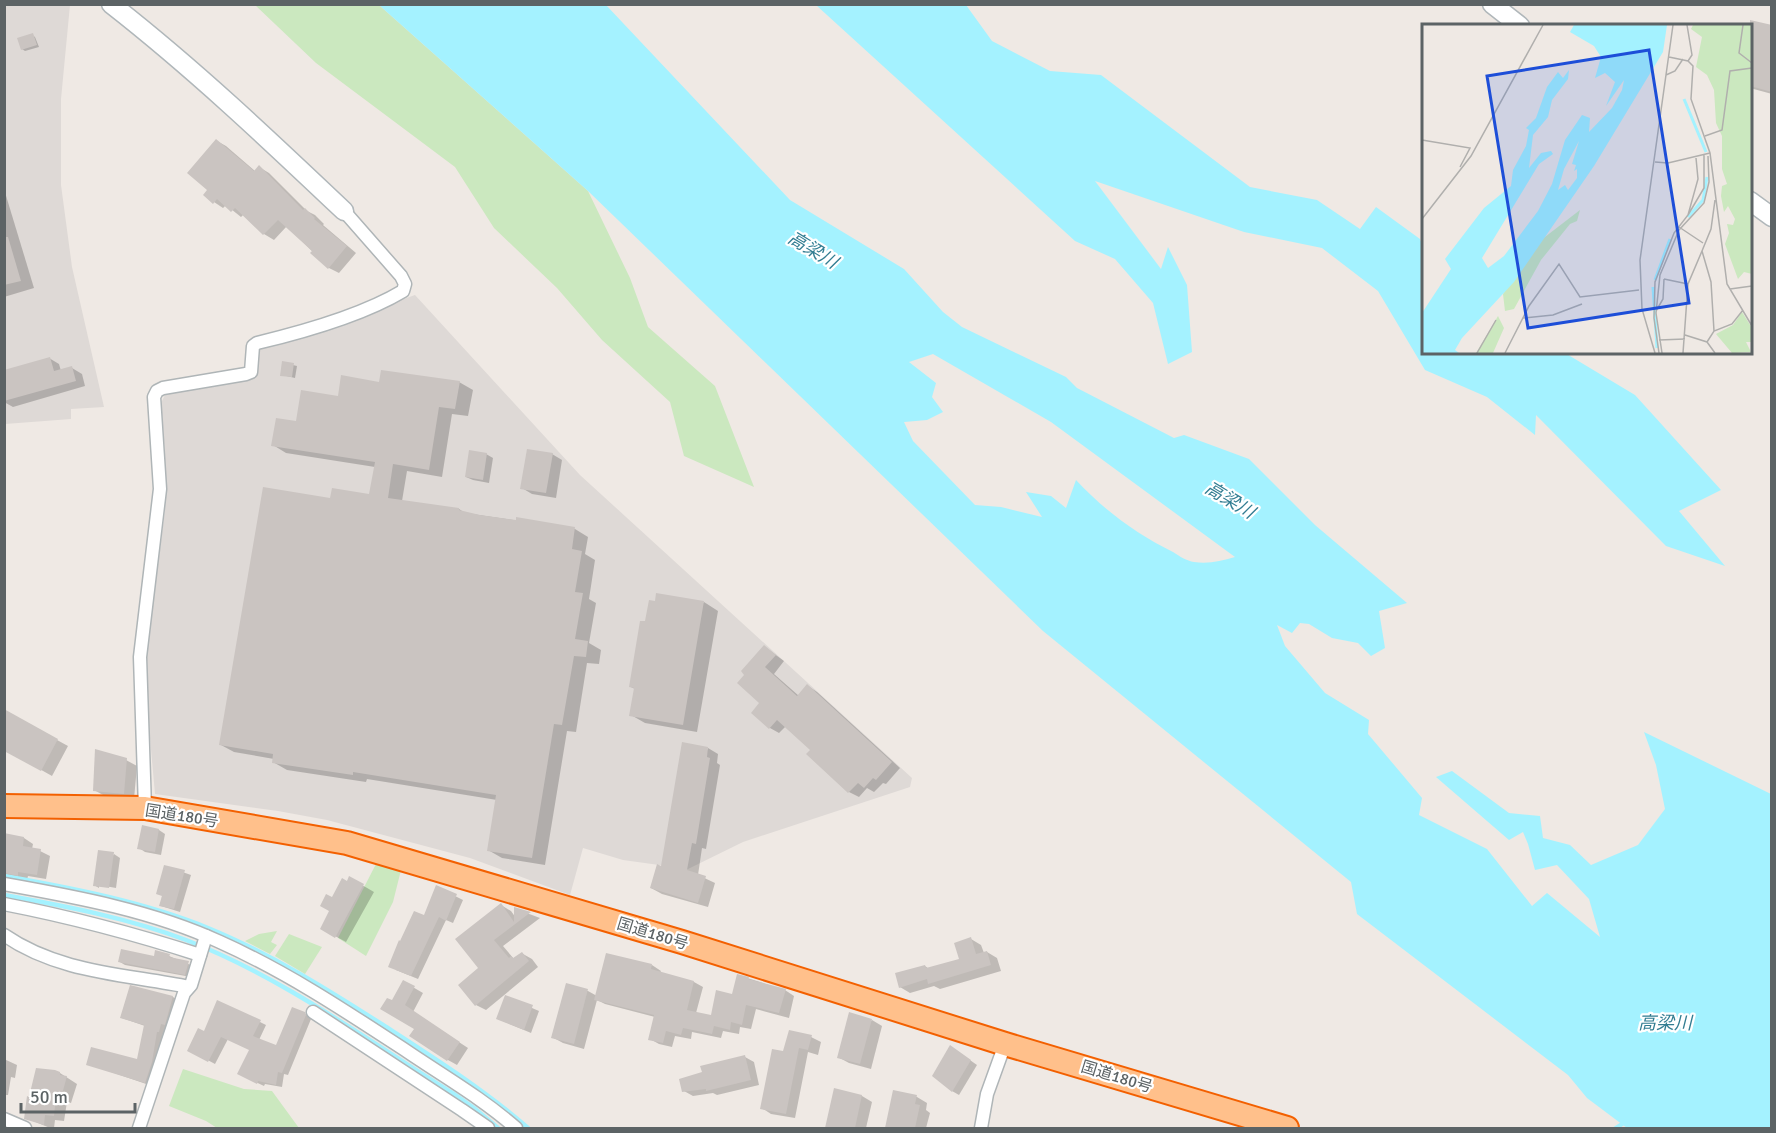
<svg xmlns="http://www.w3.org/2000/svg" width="1776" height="1133" font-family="Signika,'Noto Sans JP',sans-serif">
	<rect width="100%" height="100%" fill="#efe9e4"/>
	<g fill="#ded9d6">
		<polygon points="5,5 70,5 61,99 61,185 72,267 104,407 71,409 71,419 5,424"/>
		<polygon points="415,295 580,475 912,778 910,787 743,842 688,869 623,860 583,848 570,895 470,858 327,820 278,811 155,794 144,671 165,511 165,452 161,403 166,393 202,386 250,379 255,374 257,354 261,348 275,345"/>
	</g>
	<g fill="#cbe8bf">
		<polygon points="255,5 379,5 588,191 630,278 648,327 715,386 754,487 684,456 670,402 602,340 557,288 494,228 455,167 316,63"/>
		<polygon points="376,864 401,870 393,902 366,956 338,938"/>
		<polygon points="277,931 271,942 277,945 270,954 245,941 259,934"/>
		<polygon points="289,934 322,947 305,974 275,956"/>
		<polygon points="183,1069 244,1089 272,1091 299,1128 217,1128 206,1121 169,1106"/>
	</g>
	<g fill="#a4f2ff" fill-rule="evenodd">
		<path d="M379,5h227l184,195 114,69 39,43 19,15 104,50 11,11 97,50 10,-3 65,24 66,66 92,78 -28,8 6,37 -14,8 -13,-13 -26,-5 -23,-14 -9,-1 -8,10 -15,-8 8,21 40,47 44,27 -1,14 54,64 -3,17 68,34 45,57 15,-13 53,44 -11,-38 -32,-34 -22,5 -7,-26 -5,-12 -14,8 -73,-63 16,-6 57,42 31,3 3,22 27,7 21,20 47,-20 27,-36 -9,-44 -12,-33 127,62v334h-144l-40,-30 -19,-23 -211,-161 -6,-32 -308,-251 -455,-440zM933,354l118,68 184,135c-14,4 -26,7 -41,5 -7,-1 -15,-6 -21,-10 -37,-18 -69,-42 -97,-72l-10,28 -15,-12 -25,-4 16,25 -41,-10 -26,-2 -62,-64 -9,-19 23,-2 16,-8 -11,-15 4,-14 -27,-21z"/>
		<polygon points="816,5 966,5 992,41 1050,71 1101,75 1250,187 1317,200 1360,229 1376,207 1420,239 1424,250 1424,352 1565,353 1635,395 1721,490 1679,511 1725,566 1666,546 1536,415 1535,435 1487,397 1425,370 1378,291 1322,248 1244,232 1095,181 1161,269 1168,247 1187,285 1192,352 1168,364 1153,303 1115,259 1075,241"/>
	</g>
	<g fill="#0003">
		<polygon points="1750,26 1772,26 1772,94 1750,88"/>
		<polygon points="32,35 35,37 39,47 25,51 22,49"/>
		<polygon points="217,141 226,146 255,171 259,167 269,173 307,211 315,215 324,224 323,225 356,253 339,273 329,268 287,226 274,240 264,234 244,214 241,217 226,205 223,208 214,202 209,190"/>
		<polygon points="4,189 34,288 4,297"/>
		<polygon points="49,358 59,364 61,371 72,368 82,374 85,386 13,407 4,402 4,372"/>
		<polygon points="284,363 297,366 295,378 282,375"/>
		<polygon points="459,382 473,390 468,416 452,414 442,477 407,471 402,501 459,509 465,513 575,529 588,537 585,554 595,560 589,599 596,603 589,643 601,650 599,664 587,663 576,732 567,731 545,865 502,858 488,850 497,800 367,779 366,782 287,770 273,762 274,759 234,752 221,745 331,500 370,495 375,467 286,453 273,445 297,423 339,397 380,383"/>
		<polygon points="486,454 493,458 489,483 473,480 466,477"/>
		<polygon points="552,454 562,460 556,498 532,494 522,488"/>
		<polygon points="704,602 718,611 697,732 645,723 631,715 635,689 631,687"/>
		<polygon points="765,647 784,661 774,674 799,696 808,686 817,692 900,768 886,784 883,783 874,792 867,788 859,797 849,792 812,750 786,726 779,733 770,728 761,702"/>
		<polygon points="4,711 68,746 52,776 4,749"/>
		<polygon points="708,748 718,754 717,763 720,765 706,849 702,848 698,875 715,883 708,907 662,894 651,888 663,868"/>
		<polygon points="126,760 137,766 134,799 105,796 94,790"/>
		<polygon points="143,827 159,830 165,834 161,855 145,852 139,848"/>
		<polygon points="4,835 24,838 33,844 32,849 40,851 50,856 46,879 28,876 27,880 4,876"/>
		<polygon points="114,854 120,858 116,888 99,885 99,888 94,885"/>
		<polygon points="165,866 191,875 180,912 161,906"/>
		<polygon points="350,878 374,892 346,942 322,929 331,911 333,899"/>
		<polygon points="437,887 463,900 453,923 446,920 418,979 396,970 424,917"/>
		<polygon points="501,905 511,911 516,918 516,909 540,918 503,946 514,959 523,954 532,959 538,967 486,1010 476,1005 480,969"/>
		<polygon points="971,939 981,945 984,953 987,952 997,958 1001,971 940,989 934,986 910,993 900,987 925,966 929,969 961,960"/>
		<polygon points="169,956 193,966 191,977 125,965 120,962"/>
		<polygon points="652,965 661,971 660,973 694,982 703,987 696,1013 712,1016 733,995 738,975 785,990 794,996 789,1018 756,1009 751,1029 740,1027 739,1034 723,1031 721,1038 692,1032 691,1039 675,1036 672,1047 659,1044 650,1039 655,1017 605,1004 597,1000 584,1049 563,1043 552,1037 567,985 588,991 597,996"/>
		<polygon points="404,982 423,993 413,1012 468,1048 457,1065 448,1060 416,1029 392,1002"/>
		<polygon points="131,987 173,997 179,1001 166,1035 163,1034 152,1086 88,1064 138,1061 145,1026 122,1018"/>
		<polygon points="506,997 539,1011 531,1033 498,1019"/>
		<polygon points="304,1013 311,1019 288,1075 284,1074 282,1087 265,1084 264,1086 245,1077 251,1050 228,1039 215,1064 189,1050 205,1033 260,1022 266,1025 259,1040 276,1047"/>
		<polygon points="872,1020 882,1026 871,1069 849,1063 838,1057"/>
		<polygon points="811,1037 821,1042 818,1055 808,1052 795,1118 771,1114 762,1108 784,1053"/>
		<polygon points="957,1051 977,1065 959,1095 952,1091"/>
		<polygon points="745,1057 754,1062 759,1085 717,1095 713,1093 693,1096 684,1091"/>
		<polygon points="4,1059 17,1065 15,1078 11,1077 8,1095 4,1095"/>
		<polygon points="60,1073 77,1084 71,1103 67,1102 64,1121 55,1120 54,1128 50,1128 26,1118"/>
		<polygon points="835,1090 862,1096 872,1102 866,1128 826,1128"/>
		<polygon points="894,1092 917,1097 927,1103 926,1110 930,1113 926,1128 886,1128"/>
	</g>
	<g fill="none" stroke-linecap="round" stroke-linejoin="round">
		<g stroke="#a4f2ff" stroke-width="4.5">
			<path d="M4,876c68,12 140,26 204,52 61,25 119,61 175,97 51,33 100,64 145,103"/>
			<path d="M4,895c61,11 124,23 182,45 96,37 181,100 268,154l20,14 24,20"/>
			<polyline points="1616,1128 1625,1122"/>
		</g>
	</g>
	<g fill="#cac4c1">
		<polygon points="1750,20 1772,25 1772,92 1750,86"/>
		<polygon points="33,33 37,45 21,50 17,38"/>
		<polygon points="216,139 254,171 259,165 303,210 305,208 315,218 314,219 347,246 328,269 310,253 312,251 278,220 263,235 235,208 231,212 217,199 213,204 203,195 207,190 187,173"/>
		<polygon points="4,237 8,237 21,281 4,285"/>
		<polygon points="50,357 54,371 72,366 76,381 4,401 4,370"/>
		<polygon points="282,361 294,363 292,377 280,376"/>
		<polygon points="381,370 460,381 455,409 439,407 429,470 393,464 388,498 459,508 459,510 480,515 516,520 516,517 575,527 572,549 582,551 575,592 583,593 575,639 588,641 586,657 574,656 562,725 554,724 532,858 487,851 496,795 353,772 353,775 272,763 273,754 219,745 263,487 330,498 332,488 369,494 375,462 271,446 276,418 296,421 301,390 338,396 341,375 379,382"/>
		<polygon points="527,449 553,453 546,493 520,489"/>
		<polygon points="469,450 487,453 483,480 465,477"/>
		<polygon points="656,593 704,601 683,725 629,716 634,688 629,687 640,621 645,621 649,600 655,601"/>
		<polygon points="764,645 776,655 765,667 797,696 807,684 892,762 876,780 873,778 864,788 858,783 848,793 806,754 810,750 777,720 769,729 751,713 759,703 737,683 744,675 741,671"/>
		<polygon points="4,709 58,739 41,771 4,751"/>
		<polygon points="682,742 708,747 707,757 710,758 696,844 692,843 687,870 706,876 698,903 650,888 657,864 661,866"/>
		<polygon points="95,749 127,758 124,794 93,791"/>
		<polygon points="142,825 159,829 155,852 137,849"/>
		<polygon points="4,833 24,837 23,846 41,849 37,875 18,872 18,876 4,873"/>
		<polygon points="98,850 114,852 109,888 93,886"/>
		<polygon points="164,865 185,870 174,909 159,906 162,896 156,894"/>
		<polygon points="349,876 364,884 335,938 320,929 329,911 320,906 326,894 332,897 342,878 347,881"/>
		<polygon points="436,885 457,894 446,921 439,917 411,976 388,967 399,940 400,941 414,911 424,915"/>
		<polygon points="501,903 514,922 514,907 531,912 494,940 509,958 511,956 513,958 522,952 529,961 475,1006 458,985 478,968 455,939"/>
		<polygon points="971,937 976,954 987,951 991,965 928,984 927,979 899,988 895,973 925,965 926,968 959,959 954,943"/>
		<polygon points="121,949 154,956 155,950 170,954 169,957 189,961 185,975 118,962"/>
		<polygon points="606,953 652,964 651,969 694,981 687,1010 711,1015 716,990 732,994 737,974 749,977 748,979 786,989 779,1013 746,1005 742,1025 731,1022 730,1030 714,1026 712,1034 683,1028 681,1035 666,1031 663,1043 648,1040 654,1015 594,1000"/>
		<polygon points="403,980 415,986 405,1005 460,1042 447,1061 409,1036 414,1029 380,1009 387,998 392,1000"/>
		<polygon points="566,983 588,989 574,1044 551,1038"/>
		<polygon points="130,985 173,996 165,1025 161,1024 159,1032 157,1032 152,1062 145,1083 86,1065 91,1047 137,1059 144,1025 120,1018"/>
		<polygon points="505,995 533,1005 524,1030 496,1019"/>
		<polygon points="217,1000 261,1020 253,1036 276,1045 292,1007 305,1012 306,1015 282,1073 278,1072 276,1085 258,1081 257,1084 237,1074 249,1050 221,1037 208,1062 187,1051 198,1028 204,1031"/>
		<polygon points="849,1012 872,1019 860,1064 837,1058"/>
		<polygon points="789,1030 812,1035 808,1050 799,1048 786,1114 760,1109 772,1049 783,1051"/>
		<polygon points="950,1045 971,1060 952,1092 932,1076"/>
		<polygon points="745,1055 751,1080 706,1091 706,1089 682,1092 679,1079 702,1072 700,1066"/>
		<polygon points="36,1068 55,1070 60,1072 60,1075 67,1076 61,1098 56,1097 54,1116 45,1115 44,1125 24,1119 27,1096 29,1097"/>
		<polygon points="834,1088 862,1095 855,1128 825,1128"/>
		<polygon points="893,1090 917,1095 915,1104 920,1105 915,1128 885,1128"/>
	</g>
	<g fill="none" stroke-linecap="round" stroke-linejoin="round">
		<defs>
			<g id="street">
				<path d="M145,808l-5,-151 20,-168 -6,-92 3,-6 6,-3 83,-14 5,-2 2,-26 4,-3c46,-11 106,-28 146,-52l2,-7 -4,-8 -57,-65"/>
				<path d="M4,884c73,13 149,27 216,58 67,30 127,70 188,110 37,25 75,47 108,76"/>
				<path d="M4,904c67,13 131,30 196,51"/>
				<path d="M4,935c55,38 121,39 185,52"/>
				<polyline points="313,1012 462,1110 488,1128"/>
				<polyline points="4,1119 25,1128"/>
				<polyline points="139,1128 184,993 191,985 206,936"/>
				<polyline points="981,1128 987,1094 1005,1044"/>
			</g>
			<g id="secondary">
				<path d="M111,4c82,64 157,135 233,207"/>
				<polyline points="1492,4 1520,26"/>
				<polyline points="1750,201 1772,217"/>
			</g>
			<polyline id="highway" points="4,806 145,808 347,843 682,942 1005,1044 1287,1128"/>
		</defs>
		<use href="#street" stroke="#afb5b7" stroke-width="15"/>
		<use href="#secondary" stroke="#b0b7ba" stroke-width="21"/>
		<use href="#highway" stroke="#f36000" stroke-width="26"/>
		<use href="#street" stroke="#fff" stroke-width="12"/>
		<use href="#secondary" stroke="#fff" stroke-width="18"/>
		<use href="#highway" stroke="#ffc08b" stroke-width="22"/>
	</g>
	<g text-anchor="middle" stroke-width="4.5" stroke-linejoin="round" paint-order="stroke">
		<g font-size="16" fill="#5c6365" stroke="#fff">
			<text transform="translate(182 815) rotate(9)" y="6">国道180号</text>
			<text transform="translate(653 933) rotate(17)" y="6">国道180号</text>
			<text transform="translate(1117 1076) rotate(17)" y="6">国道180号</text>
		</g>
		<g font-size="18" font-style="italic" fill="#327d92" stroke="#fff">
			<text transform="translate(813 250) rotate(31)" y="6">高梁川</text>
			<text transform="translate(1230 500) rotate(31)" y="6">高梁川</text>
			<text x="1665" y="1029">高梁川</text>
		</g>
	</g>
	<g transform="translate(1422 24)">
		<rect width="330" height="330" fill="#efe9e4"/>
		<path d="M271,1h59v249l-8,-2 -6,7 -13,-35 4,-11 -2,-9 6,1 2,-6 -7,-13 -4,6 -3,-16 1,-10 5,-2 -5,-15v-33l-6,-13 -2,-33 -7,-15 -11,-8 6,-30 -11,-8zM158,186l-3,11 -7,3 -29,36 -27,49 -9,2 -2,-17 38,-54zM320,288l10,16v19l-1,-5h-5l5,10 -19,1 -16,-19 17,-9zM76,292l6,12 -11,25h-17z" fill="#cbe8bf"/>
		<path d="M152,1h93l-4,27 -69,114 -80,116 -52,56 -7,12 4,3h-37v-40l29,-44 -6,-10 39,-51 27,-22 2,-16 13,-24 3,-16 -3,-2 10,-10 11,-31 11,-15 5,6 6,-8 -1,9 -16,21 -4,17 -15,18 -4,33 12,-15 10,-2 2,3 -14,10 -57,94 6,10 16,-12 34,-45 14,-27 13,-44 17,-25 8,3 -1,14 23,-24 10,-18 2,-10 -18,26 9,-24 -10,-9 -10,5 6,-21 -7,-11 -24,-14zM157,117l-7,23 4,1 -2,6 3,-2v9l-9,12 -3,-5 -7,5 6,-21z" fill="#a4f2ff" fill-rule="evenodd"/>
		<path fill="none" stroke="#a4f2ff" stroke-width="3" d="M262,75l22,53M266,193l15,-17 4,-23M233,256l15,-41M231,263l4,61"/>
		<path fill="none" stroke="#b0afad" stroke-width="1.5" d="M265,1l5,30 -4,6M321,1l-4,28 13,10M247,33l19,4 5,5 -2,33 19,54 17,131 25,42M244,51l9,-4 8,-12M283,112l17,-6 8,-59 22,-3M0,116l48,8 -10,19M233,138l13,1 42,-10M266,191l16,-27v-34M0,195l49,-63 72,-131M257,203l24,16M242,255l24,5M308,265l22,-3M234,287l7,-12 1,-20M101,294l30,-3 29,-11M292,307l-3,-49 -9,-31 9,-22 4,-29M263,311l22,7 8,11M237,316l26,-1M285,318l7,-11 18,-7 11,-14M55,329l19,-33M83,329l24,-47 30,-42 21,33 59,-7M233,329l-13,-44 -2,-49 33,-235M237,329l-5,-35 1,-36 19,-49 14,-18 10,-36 -2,-21M240,329l-6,-40 4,-38 19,-45 25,-27 5,-21 -1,-26M261,329l5,-69 14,-33"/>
		<path fill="#1d4ed8" fill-opacity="0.15" stroke="#1d4ed8" stroke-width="3" d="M227,26l40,253 -161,25 -41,-252z"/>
		<rect width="330" height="330" fill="none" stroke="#5c6365" stroke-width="3"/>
	</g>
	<rect width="1776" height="1133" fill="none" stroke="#5c6365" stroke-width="12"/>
	<path d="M21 1103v9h114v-9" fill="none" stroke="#5c6365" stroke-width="3"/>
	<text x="30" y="1103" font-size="18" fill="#5c6365" stroke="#ffffff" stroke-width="4.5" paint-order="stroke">50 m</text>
</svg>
